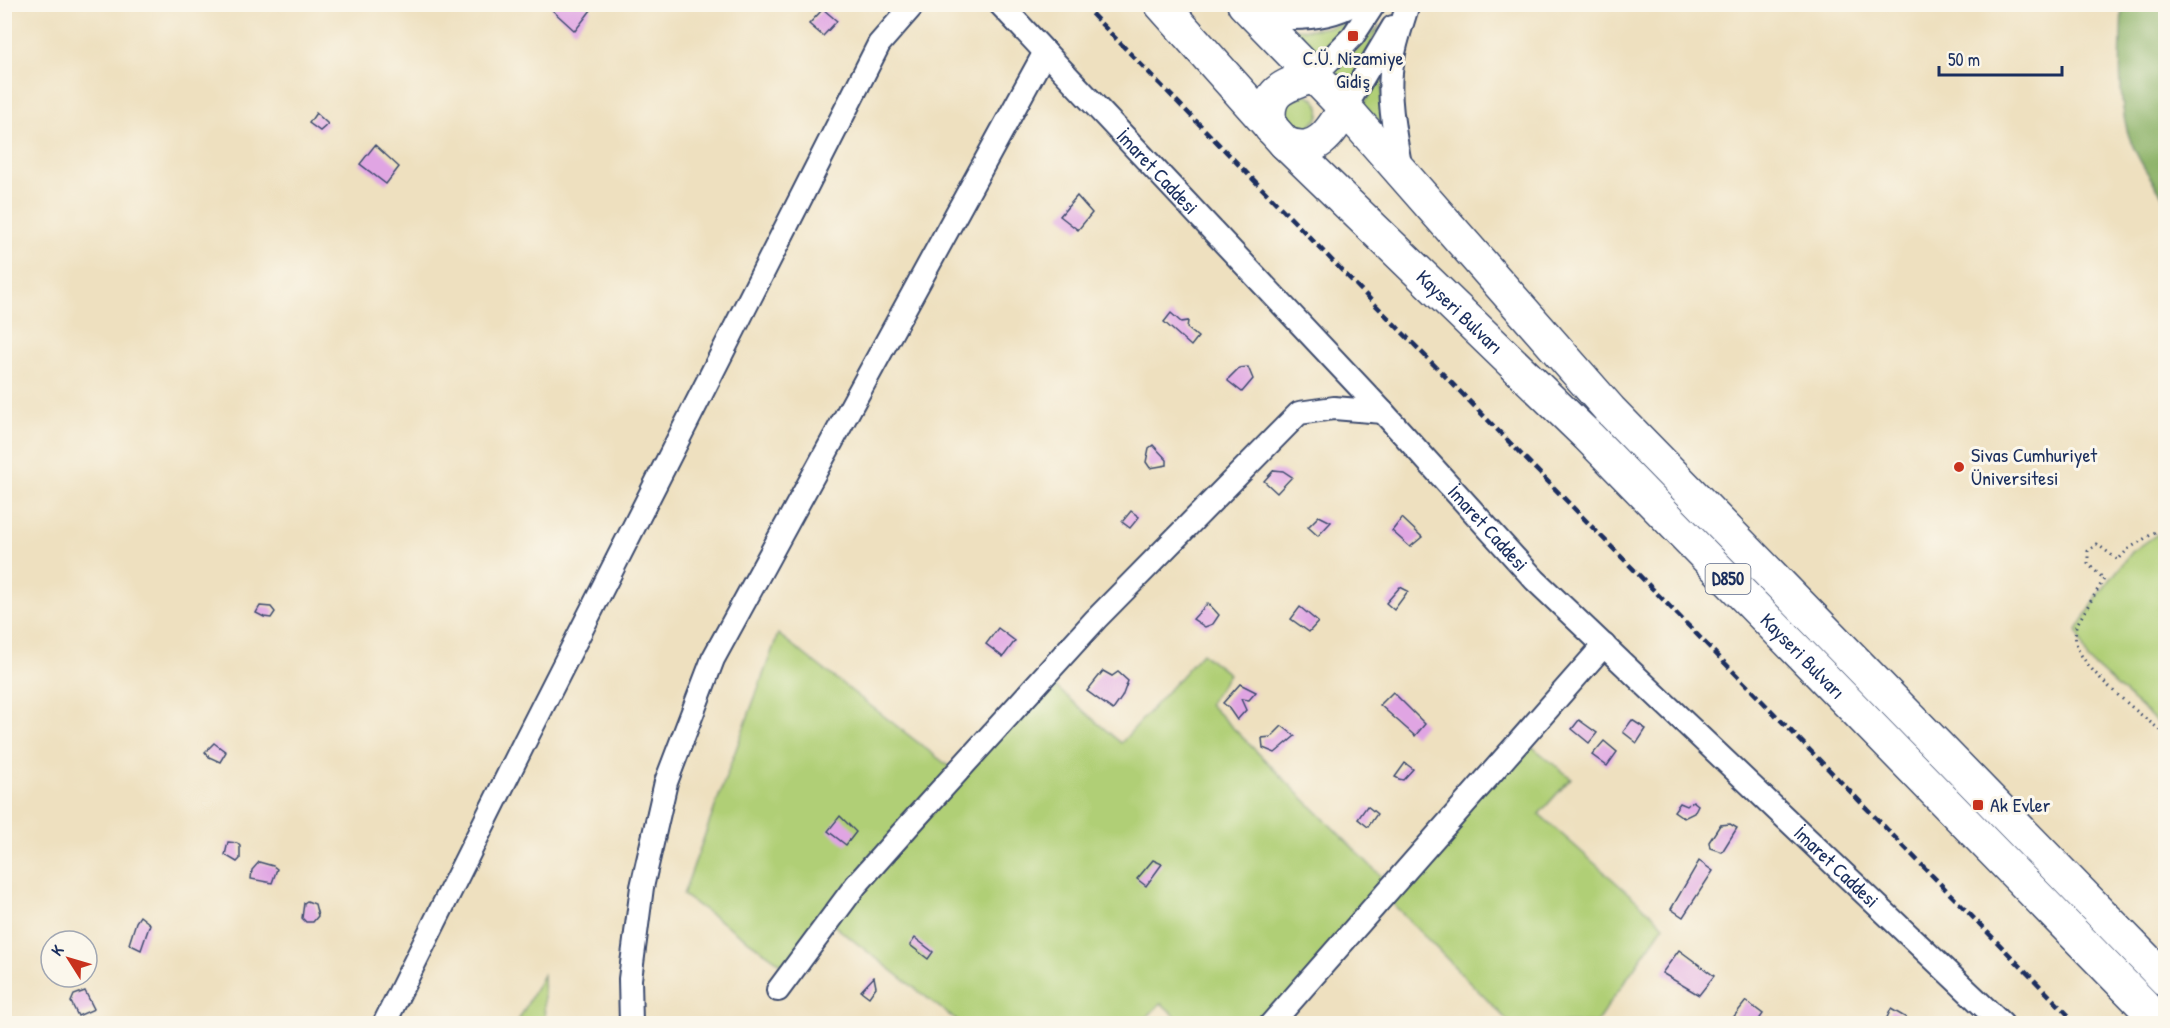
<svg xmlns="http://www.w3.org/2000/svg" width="2170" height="1028" font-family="'Patrick Hand',sans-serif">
	<rect width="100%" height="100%" fill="#fbf7ec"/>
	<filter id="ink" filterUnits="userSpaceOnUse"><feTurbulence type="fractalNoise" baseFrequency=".0167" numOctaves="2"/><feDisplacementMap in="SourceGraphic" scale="12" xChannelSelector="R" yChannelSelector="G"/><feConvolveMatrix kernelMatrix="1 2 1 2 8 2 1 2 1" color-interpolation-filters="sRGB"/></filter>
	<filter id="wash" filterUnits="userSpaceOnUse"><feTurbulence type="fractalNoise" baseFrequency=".008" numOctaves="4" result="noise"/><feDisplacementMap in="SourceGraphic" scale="24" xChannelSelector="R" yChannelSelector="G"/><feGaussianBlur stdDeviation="1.35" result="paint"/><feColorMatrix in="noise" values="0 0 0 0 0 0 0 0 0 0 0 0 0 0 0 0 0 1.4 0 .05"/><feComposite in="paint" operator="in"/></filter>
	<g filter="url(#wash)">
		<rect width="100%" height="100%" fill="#eee0bf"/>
		<g fill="#b0cf76" stroke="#667f6a" stroke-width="1.5">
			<path d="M1361,15l-42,41 -26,-27c25,2 46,-2 68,-14z"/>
			<polygon points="1380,25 1349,89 1333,73"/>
			<polygon points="1382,68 1383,125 1363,105 1371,93"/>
			<path d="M1306,94c10,4 15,12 13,23l-12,12c-16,3 -26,-9 -23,-25z"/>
			<polygon points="2159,533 2166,533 2165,729 2088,660 2077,630 2099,594 2132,552"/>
			<polygon points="778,634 960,775 1051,683 1121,743 1202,653 1229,674 1209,704 1388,883 1525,741 1571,778 1539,814 1664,925 1596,1023 1510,1023 1391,902 1258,1024 1183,1023 1161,1003 1141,1023 961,1024 832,924 786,967 683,895"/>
			<polygon points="543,975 545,1023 517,1023"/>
		</g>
		<path fill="#8cb267" stroke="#547062" stroke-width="1.5" d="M2122,5h43v194c-13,-18 -32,-47 -38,-69 -10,-41 -6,-84 -5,-125z"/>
		<g id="blocks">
			<g fill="#e0a5e3">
				<polygon points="557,4 584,4 591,10 575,31 552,10"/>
				<polygon points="823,9 837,21 823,36 809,24"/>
				<polygon points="316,113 328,124 320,131 309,123"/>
				<polygon points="375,145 399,167 386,184 360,164"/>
				<polygon points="1077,196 1092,213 1078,230 1060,216"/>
				<polygon points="1171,313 1181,322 1188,321 1187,328 1198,337 1191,346 1164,322"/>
				<polygon points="1248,367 1253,379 1242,392 1228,381 1229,378 1239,368"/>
				<polygon points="1153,445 1167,460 1167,465 1150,468 1146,462 1149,448"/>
				<polygon points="1274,470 1283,471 1292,477 1277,493 1264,481"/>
				<polygon points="1131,511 1139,517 1130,528 1122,522"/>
				<polygon points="1319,516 1331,522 1318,536 1308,527"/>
				<polygon points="1402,518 1422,537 1410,547 1392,531"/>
				<polygon points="1400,587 1408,591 1394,610 1386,603"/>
				<polygon points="1208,603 1219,615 1213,624 1205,627 1193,619"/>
				<polygon points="260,606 271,607 275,612 271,618 264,617 256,613"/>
				<polygon points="1300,607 1318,622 1309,632 1291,619"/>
				<polygon points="998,628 1015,641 1003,657 986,644"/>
				<polygon points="1103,671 1112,676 1118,672 1128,681 1122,697 1113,710 1087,691"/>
				<polygon points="1240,684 1256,692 1249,700 1241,699 1246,710 1237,720 1228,707 1223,703"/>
				<polygon points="1393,692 1425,724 1415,736 1380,705"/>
				<polygon points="1579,720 1597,733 1589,743 1572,729"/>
				<polygon points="1632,720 1646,729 1637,743 1623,732"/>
				<polygon points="1282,726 1295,736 1275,753 1263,748 1262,738 1271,737"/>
				<polygon points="1604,741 1617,752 1607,766 1592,755"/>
				<polygon points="214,743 226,752 220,762 209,757 205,752"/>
				<polygon points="1405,763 1413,769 1403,780 1399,779 1395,777"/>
				<polygon points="1693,801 1698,805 1694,813 1684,818 1674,811 1680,803 1687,806"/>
				<polygon points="1367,806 1377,814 1368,827 1358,819"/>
				<polygon points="840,816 856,832 846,845 828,831"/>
				<polygon points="1730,824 1737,828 1722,852 1710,848 1709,842 1720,825"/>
				<polygon points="228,842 237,843 240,846 240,859 237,862 225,855"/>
				<polygon points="1153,860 1162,864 1146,886 1137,879"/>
				<polygon points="1699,861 1713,871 1683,917 1671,909"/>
				<polygon points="259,862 273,866 277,869 272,883 251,879 252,870"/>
				<polygon points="307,901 315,904 318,916 313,922 306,922 302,918 304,903"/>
				<polygon points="140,916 150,924 141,950 129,944 136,922"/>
				<polygon points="915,938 933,952 928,959 910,945"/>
				<polygon points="1679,950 1714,976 1699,995 1662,973"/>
				<polygon points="874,977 876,987 869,997 861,991"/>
				<polygon points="85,991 94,1009 78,1016 71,1002 74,995"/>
				<polygon points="1746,1001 1763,1014 1756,1024 1737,1024 1732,1019"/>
				<polygon points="1891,1009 1912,1021 1911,1024 1884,1024"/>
			</g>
		</g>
	</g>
	<g filter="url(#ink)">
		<use href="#blocks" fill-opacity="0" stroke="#3b4a6d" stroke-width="1.5"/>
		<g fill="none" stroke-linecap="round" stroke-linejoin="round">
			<defs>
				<g id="minor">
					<path id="s1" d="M1000,4l383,408 152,168 467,444"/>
					<path d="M1255,15c32,5 69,6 99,-11"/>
					<polyline points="1314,76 1353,36 1374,4"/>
					<polyline points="1345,108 1393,27"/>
					<path d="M1401,171c-5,-32 -13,-66 -10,-98 2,-24 10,-46 17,-69"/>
					<polyline points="778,990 856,885 911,823 1096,619 1299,413 1334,408 1383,412"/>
					<polyline points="384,1024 525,741 879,44 914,4"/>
					<polyline points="631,1024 630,979 642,887 666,782 713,659 1045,52"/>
					<polyline points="1271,1024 1604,645"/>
				</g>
				<g id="highway">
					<path d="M1161,4l124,139c31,14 46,-11 60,-35"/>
					<polyline points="1244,4 1345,108 1610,410 2166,980"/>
					<path d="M1271,128c-9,-37 14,-43 43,-52"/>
					<path id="s2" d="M1285,143l303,293 574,588"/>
				</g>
			</defs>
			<use href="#minor" stroke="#3b4a6d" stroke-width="26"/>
			<use href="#highway" stroke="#3b4a6d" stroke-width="36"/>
			<path stroke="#3b4a6d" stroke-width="3" stroke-dasharray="1.5 4.5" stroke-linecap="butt" d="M2166,529h-6l-32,20 -10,11 -21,-16 -9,7v13l16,15 -28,47c-1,8 -1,16 2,23 11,26 65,67 88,86"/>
			<use href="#minor" stroke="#fff" stroke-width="22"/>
			<use href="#highway" stroke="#fff" stroke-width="33"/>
			<polyline stroke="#1b2f5e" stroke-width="4.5" stroke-dasharray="9 4.5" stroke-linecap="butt" points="1082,4 2077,1024"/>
		</g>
	</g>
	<g fill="#c8321e" stroke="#fbf7ec" stroke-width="2">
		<rect x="1347" y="30" width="12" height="12" rx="3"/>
		<circle cx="1959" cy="467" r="6"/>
		<rect x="1972" y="799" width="12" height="12" rx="3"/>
	</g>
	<g text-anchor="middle" stroke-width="6" stroke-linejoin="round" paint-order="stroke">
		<rect fill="#fbf7ec" stroke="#5e6b89" stroke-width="1.5" x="1705.5" y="564" width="45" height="30" rx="4.5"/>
		<g font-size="18" font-weight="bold" fill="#1b2f5e">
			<text x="1728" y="585">D850</text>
		</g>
		<g font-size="20" fill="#1b2f5e" stroke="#fbf7ec" text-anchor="start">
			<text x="1353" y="65" text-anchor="middle">C.Ü. Nizamiye<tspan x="1353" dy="23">Gidiş</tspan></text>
			<text x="1971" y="462">Sivas Cumhuriyet<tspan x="1971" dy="23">Üniversitesi</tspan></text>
			<text x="1990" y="812">Ak Evler</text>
		</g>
		<g font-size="20" fill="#1b2f5e" stroke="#fbf7ec">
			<text dy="7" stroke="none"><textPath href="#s1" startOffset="230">İmaret Caddesi</textPath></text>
			<text dy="7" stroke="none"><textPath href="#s2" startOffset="243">Kayseri Bulvarı</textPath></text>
			<text dy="7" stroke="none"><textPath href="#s1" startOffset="716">İmaret Caddesi</textPath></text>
			<text dy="7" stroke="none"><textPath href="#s2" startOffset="729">Kayseri Bulvarı</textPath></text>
			<text dy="7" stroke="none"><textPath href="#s1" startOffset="1202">İmaret Caddesi</textPath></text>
		</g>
	</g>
	<rect width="2170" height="1028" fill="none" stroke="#fbf7ec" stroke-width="24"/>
	<g transform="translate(69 959) rotate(307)"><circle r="28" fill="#fbf7ec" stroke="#a1a7b3" stroke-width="1.5"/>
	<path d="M0-4.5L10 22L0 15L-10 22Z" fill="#c8321e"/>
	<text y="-9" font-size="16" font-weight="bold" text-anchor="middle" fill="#1b2f5e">K</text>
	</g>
	<path d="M1939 66v9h123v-9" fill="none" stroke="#1b2f5e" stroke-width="3"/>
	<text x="1948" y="66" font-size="18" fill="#1b2f5e" stroke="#fbf7ec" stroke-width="4.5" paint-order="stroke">50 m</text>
</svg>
